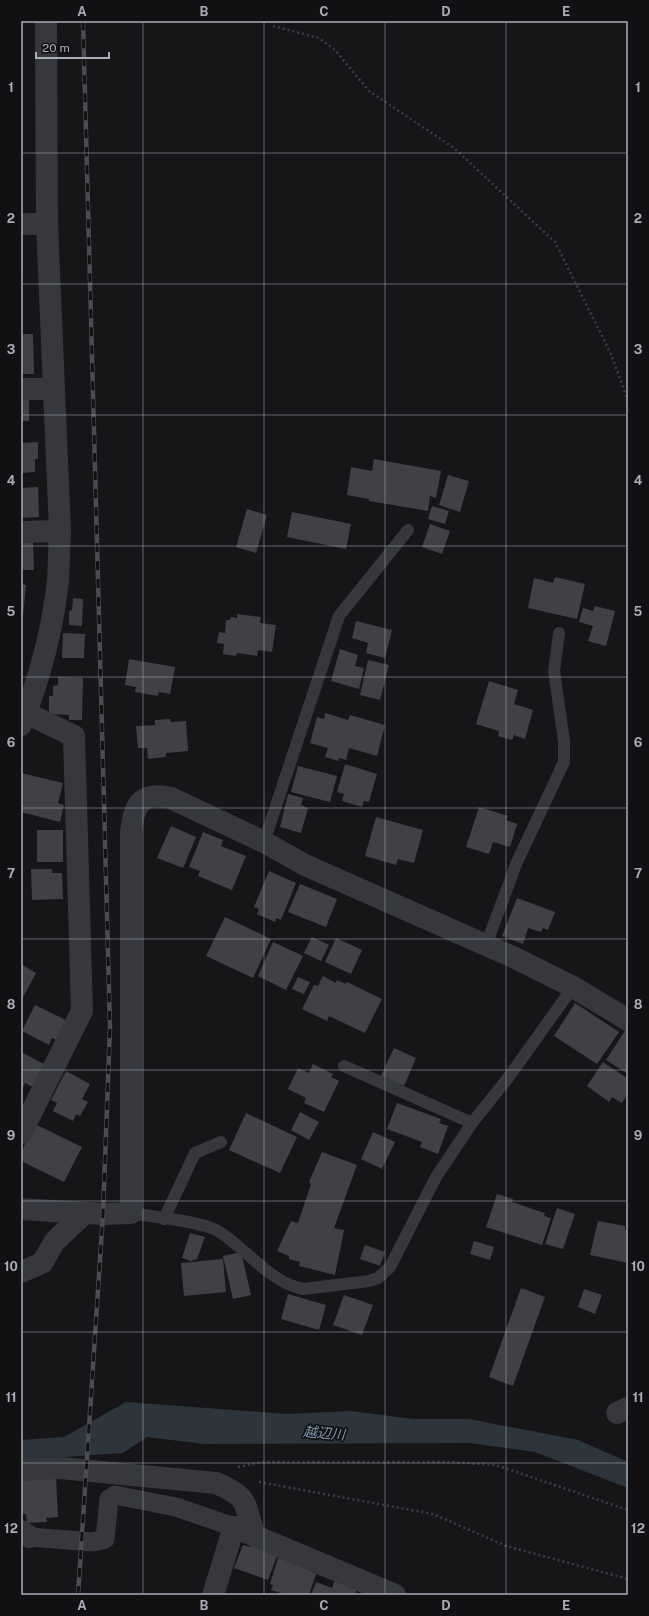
<svg xmlns="http://www.w3.org/2000/svg" width="649" height="1616" font-family="'Public Sans','Noto Sans JP',sans-serif">
	<rect width="100%" height="100%" fill="#161618"/>
	<polygon fill="#2c353c" points="126,1402 286,1414 351,1411 413,1419 469,1419 578,1440 628,1462 628,1488 535,1452 470,1443 204,1444 147,1437 123,1453 21,1460 21,1440 64,1437"/>
	<g fill="#404145">
		<rect x="21" y="241" width="2" height="31"/>
		<polygon points="21,334 33,334 34,374 21,374"/>
		<rect x="21" y="400" width="8" height="21"/>
		<polygon points="38,442 38,459 35,459 35,472 21,473 21,443"/>
		<polygon points="374,459 441,471 436,498 430,496 428,511 369,501 369,499 347,495 351,467 372,471"/>
		<polygon points="448,475 469,481 460,512 439,505"/>
		<polygon points="38,487 39,517 21,518 21,488"/>
		<polygon points="432,506 449,511 445,524 428,519"/>
		<polygon points="247,509 267,515 256,553 236,547"/>
		<polygon points="292,512 351,524 346,549 287,537"/>
		<polygon points="430,524 450,531 442,554 422,547"/>
		<polygon points="33,542 34,570 21,570 21,543"/>
		<polygon points="555,577 585,584 577,619 528,608 534,578 553,583"/>
		<polygon points="21,584 26,585 23,616 21,616"/>
		<polygon points="73,598 83,599 82,626 69,625 69,611 72,610"/>
		<polygon points="595,606 615,611 606,646 588,641 593,626 579,622 583,608 593,611"/>
		<polygon points="237,614 261,617 260,623 276,625 272,652 258,650 257,656 237,653 236,656 223,654 224,644 217,643 219,632 225,633 226,620 230,620 231,617 237,618"/>
		<polygon points="356,621 392,630 385,658 366,653 368,643 352,638"/>
		<polygon points="63,633 85,634 84,658 62,658"/>
		<polygon points="340,649 358,655 355,666 364,668 359,689 331,681"/>
		<polygon points="129,659 175,667 170,694 159,692 158,696 135,692 136,687 125,685"/>
		<polygon points="368,660 389,665 380,700 360,695"/>
		<polygon points="58,677 83,678 82,720 69,720 69,715 49,714 49,696 53,696 53,686 58,685"/>
		<polygon points="489,681 518,690 514,704 533,710 525,739 514,735 512,740 498,736 499,731 476,724"/>
		<polygon points="325,713 348,720 350,715 385,725 377,756 349,748 346,760 339,758 339,761 325,757 328,748 310,743 317,717 324,719"/>
		<polygon points="170,719 171,722 186,721 188,751 166,753 166,757 148,759 147,748 138,748 136,726 155,725 155,720"/>
		<polygon points="345,764 377,774 369,802 364,801 362,807 342,801 344,794 337,792"/>
		<polygon points="298,766 337,776 330,802 291,792"/>
		<polygon points="21,773 63,783 58,803 64,805 60,822 21,812"/>
		<polygon points="288,794 303,798 301,805 308,808 301,833 280,827"/>
		<polygon points="479,807 508,816 506,820 517,824 510,847 493,842 489,854 466,847"/>
		<polygon points="376,817 423,830 414,863 398,859 396,865 365,856"/>
		<polygon points="171,826 196,837 183,868 157,858"/>
		<rect x="37" y="830" width="26" height="32"/>
		<polygon points="203,832 223,840 221,846 246,856 232,890 198,876 200,871 189,867"/>
		<polygon points="31,869 52,869 52,873 62,873 63,899 32,900"/>
		<polygon points="269,871 296,883 281,920 276,918 275,922 257,914 259,909 254,907"/>
		<polygon points="300,884 337,899 326,927 288,912"/>
		<polygon points="517,898 555,912 548,930 543,928 541,932 528,928 523,944 502,936"/>
		<polygon points="225,917 271,939 253,978 206,956"/>
		<polygon points="312,937 329,945 321,961 304,953"/>
		<polygon points="336,938 362,950 351,974 325,962"/>
		<polygon points="273,942 303,956 286,990 258,976"/>
		<polygon points="21,964 36,973 21,1001"/>
		<polygon points="323,976 336,983 337,980 346,984 347,982 382,999 365,1033 329,1016 327,1021 302,1009 314,985 318,986"/>
		<polygon points="298,977 310,982 304,994 292,989"/>
		<polygon points="575,1003 619,1032 597,1064 554,1036"/>
		<polygon points="35,1005 68,1021 58,1041 52,1038 49,1045 22,1031"/>
		<polygon points="626,1029 628,1030 628,1074 606,1060"/>
		<polygon points="394,1048 416,1058 404,1086 381,1076"/>
		<polygon points="21,1052 44,1064 33,1087 25,1083 21,1092"/>
		<polygon points="603,1062 628,1079 628,1093 622,1103 612,1097 609,1102 587,1086"/>
		<polygon points="313,1064 333,1074 331,1077 339,1081 324,1112 304,1103 306,1098 288,1089 298,1068 309,1073"/>
		<polygon points="66,1071 90,1084 82,1099 88,1102 80,1116 76,1114 73,1121 53,1111 57,1103 51,1100"/>
		<polygon points="397,1103 441,1119 439,1123 448,1126 438,1154 420,1147 422,1142 387,1129"/>
		<polygon points="300,1112 319,1122 309,1140 291,1130"/>
		<polygon points="246,1113 297,1137 280,1173 229,1150"/>
		<polygon points="35,1124 82,1147 64,1182 21,1161 21,1152"/>
		<polygon points="373,1132 395,1142 382,1169 361,1159"/>
		<polygon points="322,1152 357,1165 334,1228 344,1230 335,1275 299,1266 300,1262 289,1259 289,1256 277,1251 291,1221 298,1223 311,1184 309,1182"/>
		<polygon points="497,1194 513,1199 512,1202 545,1213 544,1216 551,1218 542,1245 486,1227"/>
		<polygon points="557,1208 575,1214 563,1249 545,1244"/>
		<polygon points="598,1221 625,1226 625,1230 628,1231 628,1263 590,1255"/>
		<polygon points="190,1233 205,1237 197,1259 191,1261 182,1258"/>
		<polygon points="474,1241 494,1247 490,1260 470,1254"/>
		<polygon points="365,1245 385,1252 380,1266 360,1259"/>
		<polygon points="241,1252 251,1295 233,1299 223,1256"/>
		<polygon points="223,1259 226,1292 184,1296 181,1263"/>
		<polygon points="521,1288 545,1297 513,1386 489,1377"/>
		<polygon points="584,1289 602,1295 595,1314 578,1307"/>
		<polygon points="288,1294 326,1305 319,1330 281,1319"/>
		<polygon points="344,1295 373,1305 362,1335 333,1325"/>
		<polygon points="56,1478 58,1517 46,1518 47,1522 27,1523 26,1514 21,1514 21,1480"/>
		<polygon points="251,1543 277,1556 268,1580 234,1568 243,1545 250,1547"/>
		<polygon points="278,1558 311,1568 310,1571 316,1574 309,1595 287,1595 271,1590 273,1585 270,1584"/>
		<polygon points="335,1579 357,1588 355,1595 311,1595 316,1582 332,1588"/>
	</g>
	<g fill="none" stroke-linecap="round" stroke-linejoin="round">
		<g stroke="#3d3f44" stroke-width="2.5" stroke-dasharray="2 3" stroke-linecap="butt">
			<polyline points="273,21 273,26 319,38 335,50 369,91 454,148 555,242 611,354 628,401"/>
			<polyline points="238,1467 261,1462 451,1462 496,1465 628,1510"/>
			<polyline points="259,1482 433,1514 506,1546 628,1579"/>
		</g>
		<g stroke="#37383d" stroke-width="12">
			<polyline points="264,842 339,616 408,530"/>
			<polyline points="486,945 517,862 564,762 564,741 554,671 559,633"/>
			<polyline points="344,1066 472,1123"/>
			<path d="M131,1213c20,4 71,8 87,18 28,17 51,51 85,58l66,-8 9,-3 12,-11 46,-90 36,-54 36,-45 65,-91"/>
			<polyline points="164,1219 195,1153 221,1142"/>
		</g>
		<polyline stroke="#37383d" stroke-width="19" points="30,1537 93,1542 105,1539 109,1499 115,1495 176,1507 234,1527"/>
		<g stroke="#37383d" stroke-width="22">
			<polyline points="21,224 47,224"/>
			<polyline points="21,389 53,389"/>
			<polyline points="21,532 60,531"/>
			<path d="M21,725c18,-45 32,-97 37,-145 1,-16 1,-33 2,-49l-13,-307 -1,-203"/>
			<polyline points="21,1133 82,1011 74,736 26,713"/>
			<path d="M21,1209l82,5 28,-1v-381c3,-28 10,-41 40,-34l93,44 41,23 208,92 60,30 55,33"/>
			<polyline points="21,1272 42,1263 55,1241 85,1213"/>
			<polyline points="617,1413 628,1408"/>
			<path d="M21,1470l39,-2 156,15c33,14 28,19 38,51"/>
			<polyline points="21,1531 30,1537"/>
			<polyline points="213,1595 234,1527 395,1595"/>
		</g>
		<defs>
			<polyline id="rail" points="78,1595 103,1214 110,1027 83,21"/>
		</defs>
		<use href="#rail" stroke="#4a4c52" stroke-width="4.5"/>
		<use href="#rail" stroke="#111113" stroke-width="3" stroke-dasharray="9" stroke-linecap="butt"/>
	</g>
	<path fill="none" stroke="#a8adb8" stroke-width="1" stroke-opacity="0.55" d="M143,21v1574M264,21v1574M385,21v1574M506,21v1574M21,153h607M21,284h607M21,415h607M21,546h607M21,677h607M21,808h607M21,939h607M21,1070h607M21,1201h607M21,1332h607M21,1463h607"/>
	<g text-anchor="middle" stroke-width="3.5" stroke-linejoin="round" paint-order="stroke">
		<g font-size="14" font-style="italic" fill="#7f9bb3" stroke="#111113">
			<text transform="translate(324 1433) rotate(5)" y="5">越辺川</text>
		</g>
	</g>
	<rect width="649" height="1616" fill="none" stroke="#111113" stroke-width="44"/>
	<path d="M36 52v6h73v-6" fill="none" stroke="#a8adb8" stroke-width="2"/>
	<text x="42" y="52" font-size="12" fill="#a8adb8" stroke="#111113" stroke-width="3" paint-order="stroke">20 m</text>
	<rect x="22" y="22" width="605" height="1572" fill="none" stroke="#a8adb8" stroke-width="1.5"/>
	<g font-size="13" text-anchor="middle" font-weight="bold" fill="#a8adb8">
		<text x="82" y="16">A</text>
		<text x="204" y="16">B</text>
		<text x="324" y="16">C</text>
		<text x="446" y="16">D</text>
		<text x="566" y="16">E</text>
		<text x="11" y="92">1</text>
		<text x="638" y="92">1</text>
		<text x="11" y="223">2</text>
		<text x="638" y="223">2</text>
		<text x="11" y="354">3</text>
		<text x="638" y="354">3</text>
		<text x="11" y="485">4</text>
		<text x="638" y="485">4</text>
		<text x="11" y="616">5</text>
		<text x="638" y="616">5</text>
		<text x="11" y="747">6</text>
		<text x="638" y="747">6</text>
		<text x="11" y="878">7</text>
		<text x="638" y="878">7</text>
		<text x="11" y="1009">8</text>
		<text x="638" y="1009">8</text>
		<text x="11" y="1140">9</text>
		<text x="638" y="1140">9</text>
		<text x="11" y="1271">10</text>
		<text x="638" y="1271">10</text>
		<text x="11" y="1402">11</text>
		<text x="638" y="1402">11</text>
		<text x="11" y="1533">12</text>
		<text x="638" y="1533">12</text>
		<text x="82" y="1610">A</text>
		<text x="204" y="1610">B</text>
		<text x="324" y="1610">C</text>
		<text x="446" y="1610">D</text>
		<text x="566" y="1610">E</text>
	</g>
</svg>
